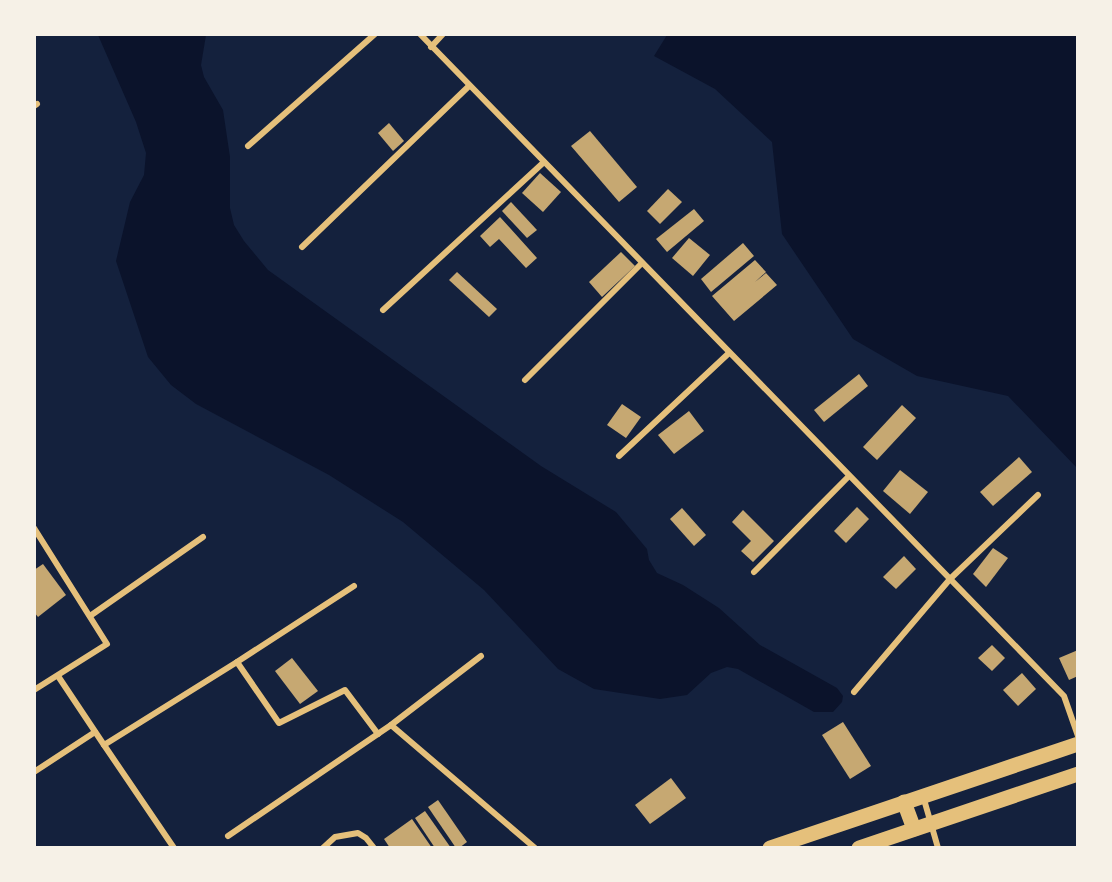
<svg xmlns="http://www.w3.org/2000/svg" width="1112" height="882" font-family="'Roboto Condensed',sans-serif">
	<rect width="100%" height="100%" fill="#14213d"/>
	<g fill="#0b132b">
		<polygon points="98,35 206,35 201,65 204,77 223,110 230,157 230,208 234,225 244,241 268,270 541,466 616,512 647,549 649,560 657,573 683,585 719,608 760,645 837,688 843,696 842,702 833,712 814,712 738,669 727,667 711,673 687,695 660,699 594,689 558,669 484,590 403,522 329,475 196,404 171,385 148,357 116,261 130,202 144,175 146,153 136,122"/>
		<polygon points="667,35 1077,35 1077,468 1008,396 917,376 853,339 782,234 772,142 715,89 654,56"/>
	</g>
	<g fill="#c6a872">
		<polygon points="389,123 404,141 393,151 378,133"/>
		<polygon points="590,131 637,187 619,202 571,146"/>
		<polygon points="540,173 561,192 543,212 522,193"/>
		<polygon points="668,189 682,202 660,224 647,211"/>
		<polygon points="511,202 537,230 527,238 502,211"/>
		<polygon points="694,209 704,221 667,252 656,239"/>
		<polygon points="500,217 537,258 526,268 499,239 490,247 480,236"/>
		<polygon points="689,238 710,255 693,276 672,258"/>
		<polygon points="743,243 754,256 711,292 701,279"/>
		<polygon points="621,252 635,266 602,297 589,282"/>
		<polygon points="755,260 766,272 755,282 766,273 777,285 734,321 712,296"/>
		<polygon points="457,272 497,309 489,317 449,280"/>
		<polygon points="859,374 868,386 824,422 814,410"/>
		<polygon points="622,404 641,417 626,438 607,425"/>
		<polygon points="902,405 916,418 877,460 863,447"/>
		<polygon points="689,411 704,431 674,454 658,435"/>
		<polygon points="1019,457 1032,472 993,506 980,492"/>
		<polygon points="900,470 928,492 910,514 883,491"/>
		<polygon points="857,507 869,519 846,543 834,531"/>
		<polygon points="682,508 706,535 694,546 670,519"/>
		<polygon points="743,510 774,541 753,562 741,551 751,541 732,522"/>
		<polygon points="993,548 1008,558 986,587 973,574"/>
		<polygon points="904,556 916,569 896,589 883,577"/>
		<polygon points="43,564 66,595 38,617 34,612 34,570"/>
		<polygon points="992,645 1005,658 992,671 978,658"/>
		<polygon points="1078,650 1078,676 1069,680 1059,658"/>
		<polygon points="292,658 318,691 300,704 275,671"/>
		<polygon points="1022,673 1036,689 1018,706 1003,690"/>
		<polygon points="843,722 871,766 850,779 822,735"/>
		<polygon points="671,778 686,798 650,824 635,805"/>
		<polygon points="438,800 467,842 459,848 456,848 428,807"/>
		<polygon points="425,811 451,848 435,848 415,818"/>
		<polygon points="412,819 432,848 390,848 384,839"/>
	</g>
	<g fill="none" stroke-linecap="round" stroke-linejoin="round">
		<g stroke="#e5c07b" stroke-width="6">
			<polyline points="420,34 1064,696 1078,736"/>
			<polyline points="431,47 443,34"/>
			<polyline points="34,106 37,104"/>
			<polyline points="248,146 375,34"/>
			<polyline points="302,247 469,86"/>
			<polyline points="383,310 544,162"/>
			<polyline points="525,380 642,263"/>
			<polyline points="619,456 729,353"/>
			<polyline points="34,528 107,644 34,690"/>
			<polyline points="754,572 849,476"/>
			<polyline points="90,616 203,537"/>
			<polyline points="237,662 354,586"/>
			<polyline points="58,676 104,745 237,662 279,723 345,690 378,734"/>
			<polyline points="854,692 950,579 1038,495"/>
			<polyline points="391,725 481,656"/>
			<polyline points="104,745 174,848"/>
			<polyline points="34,772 95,732"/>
			<polyline points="923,796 938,848"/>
			<polyline points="228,836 391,725 535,848"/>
			<polyline points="323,848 335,837 358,833 366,838 374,848"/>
		</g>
		<g stroke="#e5c07b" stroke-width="15">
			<polyline points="904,802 914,829"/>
			<polyline points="770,848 1078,744"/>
			<polyline points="859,848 1078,774"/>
		</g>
	</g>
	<rect width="1112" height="882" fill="none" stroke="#f6f1e7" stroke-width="72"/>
</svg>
